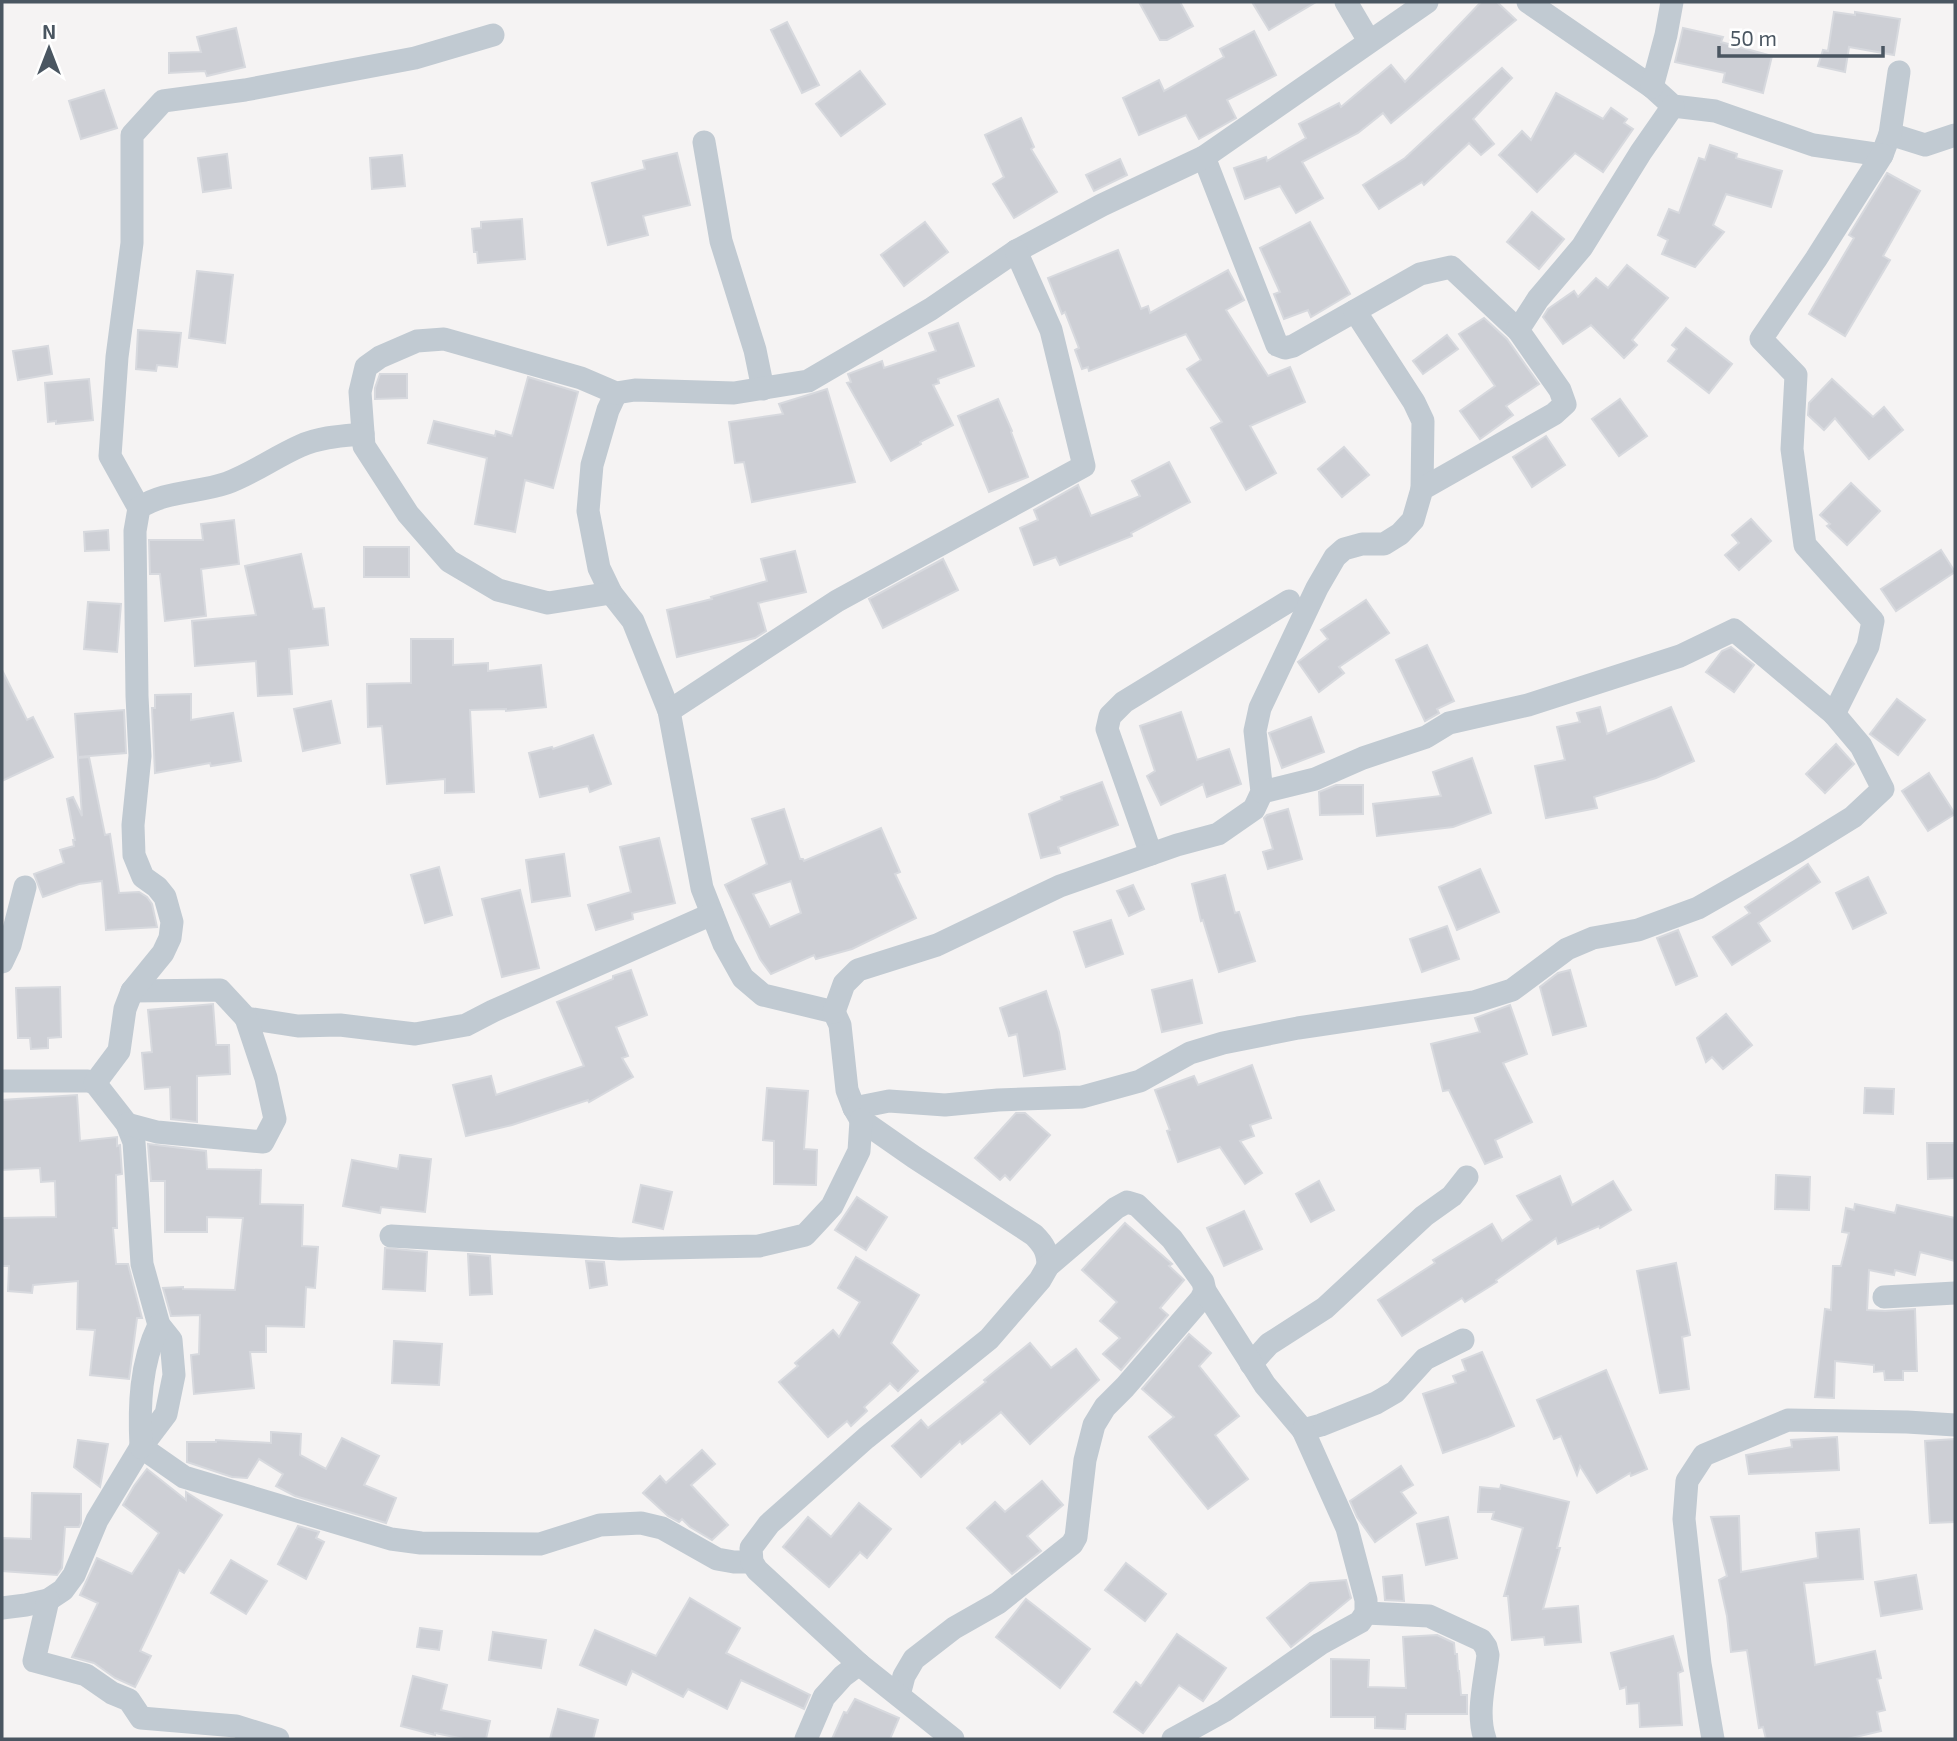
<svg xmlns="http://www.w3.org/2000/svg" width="1957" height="1741" font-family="'Exo 2',sans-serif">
	<rect width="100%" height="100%" fill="#f5f3f3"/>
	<g fill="#cdcfd5" stroke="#d7d9de" stroke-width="2" fill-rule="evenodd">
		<polygon points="1139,2 1180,2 1193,26 1167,40 1160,40"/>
		<polygon points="1252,2 1316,2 1269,30"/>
		<polygon points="1481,2 1497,2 1516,20 1391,123 1383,113 1358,133 1302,162 1323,198 1296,213 1280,186 1245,199 1234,168 1266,157 1267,161 1306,138 1299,124 1339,103 1341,107 1391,65 1405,82"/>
		<polygon points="1834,12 1855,15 1855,12 1900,19 1894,55 1849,47 1845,72 1818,66 1823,50 1828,51"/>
		<polygon points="787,22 819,85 802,93 771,30"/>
		<polygon points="236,28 245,67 207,76 205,71 169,73 169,53 201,52 197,37"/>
		<polygon points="1683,28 1723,37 1721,42 1772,56 1763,93 1723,82 1725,73 1675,62"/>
		<polygon points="1254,31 1276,75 1227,100 1236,118 1199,139 1186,115 1139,135 1123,98 1159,80 1164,91 1224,57 1220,49"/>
		<polygon points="1502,68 1512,78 1473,119 1494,144 1481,155 1469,143 1424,185 1422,182 1379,209 1363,185 1405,158"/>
		<polygon points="860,71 885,104 841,136 816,104"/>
		<polygon points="104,90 117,128 81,139 69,101"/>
		<polygon points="1556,93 1603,119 1611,108 1627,119 1624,123 1633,129 1603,172 1575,153 1537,192 1499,155 1522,131 1531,140"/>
		<polygon points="1021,118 1034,147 1031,149 1057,192 1014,218 993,184 1004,177 985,135"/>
		<polygon points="1710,145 1737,154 1736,158 1782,171 1771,207 1726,194 1713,225 1724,232 1695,267 1662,254 1668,240 1658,235 1669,209 1679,213 1699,158 1705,160"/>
		<polygon points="677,153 690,205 643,216 648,235 608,245 592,183 645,169 643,161"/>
		<polygon points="227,154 231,188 203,192 198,158"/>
		<polygon points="402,155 405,186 372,189 370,158"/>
		<polygon points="1120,159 1127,175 1094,191 1086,175"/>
		<polygon points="1887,173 1920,191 1883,256 1890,260 1845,336 1809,314 1854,238 1849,235"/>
		<polygon points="1532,212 1564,239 1539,269 1507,242"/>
		<polygon points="522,219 525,259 478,263 477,252 474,252 472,229 481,228 481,222"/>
		<polygon points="925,222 948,252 904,286 881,255"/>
		<polygon points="1310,222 1350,294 1311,317 1308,310 1284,319 1274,294 1280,292 1260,248"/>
		<polygon points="1118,250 1141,309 1148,306 1150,313 1228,270 1244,300 1226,310 1268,376 1290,367 1305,402 1250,426 1276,473 1246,490 1211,428 1222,422 1187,369 1201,360 1186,334 1089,371 1088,367 1082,369 1075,350 1079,348 1065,312 1062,314 1048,278"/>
		<polygon points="1627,265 1668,298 1632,340 1637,345 1624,358 1591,325 1563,344 1543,317 1548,309 1574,291 1578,297 1596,278 1608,288"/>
		<polygon points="197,271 233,275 225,343 189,338"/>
		<polygon points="1484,318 1507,339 1539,384 1506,406 1513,415 1480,439 1460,411 1495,386 1459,334"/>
		<polygon points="958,323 974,366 938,379 939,383 933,385 953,425 920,442 921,444 891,461 847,383 851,382 848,374 882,361 884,368 936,351 929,333"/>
		<polygon points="1686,328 1732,364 1709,393 1668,361 1677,349 1672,345"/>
		<polygon points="138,330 181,333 177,367 157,365 156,371 136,369"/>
		<polygon points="1447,335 1458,349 1423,374 1413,361"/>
		<polygon points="48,346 52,374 18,380 13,351"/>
		<polygon points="380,374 407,374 407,398 375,399 375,388"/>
		<polygon points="528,377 578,392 553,488 525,480 515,532 475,524 487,458 428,443 434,421 495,436 496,431 512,436"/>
		<polygon points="89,379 93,420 56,424 56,421 48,422 45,383"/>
		<polygon points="1832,379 1873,417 1884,407 1903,430 1869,459 1835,418 1824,430 1808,415 1809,403"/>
		<polygon points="827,389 855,482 752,502 744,462 735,463 729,422 783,414 779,404"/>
		<polygon points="998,399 1012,431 1011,432 1028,477 989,492 958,416"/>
		<polygon points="1620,399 1647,436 1619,456 1592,419"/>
		<polygon points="1546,436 1565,465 1532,487 1513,457"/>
		<polygon points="1344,447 1369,475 1342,497 1318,469"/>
		<polygon points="1169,462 1190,502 1131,533 1132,536 1060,565 1056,557 1034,565 1020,528 1038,520 1034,510 1078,485 1091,516 1140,496 1132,481"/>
		<polygon points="1851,483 1880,511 1847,545 1827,526 1830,524 1820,515"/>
		<polygon points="1751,519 1771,541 1739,570 1725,555 1739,543 1732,535"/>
		<polygon points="234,520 239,564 201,569 206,616 165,621 160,574 150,574 149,540 203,540 201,524"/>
		<polygon points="108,530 109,550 85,551 84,532"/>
		<rect x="364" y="547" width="45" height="30"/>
		<polygon points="1941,550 1955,572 1896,611 1881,589"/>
		<polygon points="795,551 806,592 758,603 766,631 755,638 677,657 667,610 712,599 711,597 767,581 761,559"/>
		<polygon points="301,554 313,609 324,608 328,645 289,649 292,694 258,696 256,661 195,666 192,621 256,615 245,566"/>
		<polygon points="943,559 958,590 883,628 869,599"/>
		<polygon points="1366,600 1389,633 1339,667 1344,673 1319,692 1298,662 1328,639 1321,630"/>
		<polygon points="88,602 121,604 117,652 84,649"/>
		<polygon points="411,639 453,639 453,665 488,663 488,671 541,665 546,707 506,711 506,709 470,710 474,792 445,793 445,779 387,784 382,726 368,727 367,684 411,683"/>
		<polygon points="1427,645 1454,701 1437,709 1439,713 1425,721 1396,660"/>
		<polygon points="1731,647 1754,665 1734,692 1706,672 1722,651"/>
		<polygon points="2,670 27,720 33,717 53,757 2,781"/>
		<polygon points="191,694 191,720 233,713 241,761 211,766 210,763 155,773 152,708 155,708 155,695"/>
		<polygon points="1897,699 1925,720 1898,755 1870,734"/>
		<polygon points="331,701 340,743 303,751 294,709"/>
		<polygon points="1600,707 1607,734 1671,707 1694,761 1656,778 1594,797 1597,808 1546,818 1535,766 1565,760 1557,727 1580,722 1577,713"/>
		<polygon points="124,710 126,753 78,757 75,714"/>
		<polygon points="1181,712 1197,760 1229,749 1241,784 1207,797 1203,784 1161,805 1147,776 1155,771 1140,726"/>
		<polygon points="1311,717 1324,752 1282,768 1269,733"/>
		<polygon points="593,735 611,784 590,792 588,786 540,797 529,753 552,747 553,749"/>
		<polygon points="1836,744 1854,764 1825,793 1806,774"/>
		<polygon points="89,757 105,835 110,834 119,893 139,892 147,897 152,904 157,927 106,930 102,881 79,884 43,897 34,874 64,863 60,850 74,846 73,840 75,840 67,799 73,797 82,816 78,758"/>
		<polygon points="1472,758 1491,813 1453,827 1377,836 1373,804 1441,796 1433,772"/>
		<polygon points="1929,773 1955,814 1928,831 1902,791"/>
		<polygon points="1102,782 1118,825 1058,847 1060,853 1041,858 1029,814 1062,800 1061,797"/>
		<polygon points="1336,785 1363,785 1363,814 1320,815 1319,792"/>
		<path d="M784,809l16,50h3l1,2 77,-33 19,44 -5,2 21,44 -64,31 -36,10 -2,-4 -43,19 -11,-15 -35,-74 42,-21 -15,-45zM791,881l10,32 -31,14 -17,-33z"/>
		<polygon points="1288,809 1302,859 1268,869 1263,852 1273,849 1264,818 1267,815"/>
		<polygon points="659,838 675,903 632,913 633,919 596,930 588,905 631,892 620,847"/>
		<polygon points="564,854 570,896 532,902 526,860"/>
		<polygon points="1808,864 1820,882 1758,923 1770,941 1732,965 1713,937 1750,913 1745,907"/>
		<polygon points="439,867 452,915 425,923 411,875"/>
		<polygon points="1480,869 1499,912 1457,930 1439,887"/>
		<polygon points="1225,875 1235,913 1239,912 1255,961 1219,972 1203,920 1201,921 1192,884"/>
		<polygon points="1868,877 1886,913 1853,929 1836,893"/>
		<polygon points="1133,885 1144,909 1129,916 1117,891"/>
		<polygon points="520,890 539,968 502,977 482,899"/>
		<polygon points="1111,920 1123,954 1086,967 1074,932"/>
		<polygon points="1447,926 1459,959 1422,972 1410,939"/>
		<polygon points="1678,930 1697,976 1676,985 1657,938"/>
		<polygon points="631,970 647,1015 616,1027 628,1056 622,1058 633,1077 589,1102 588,1100 512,1125 466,1136 453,1085 491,1076 496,1095 584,1066 557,1002 613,979 613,976"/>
		<polygon points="1570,970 1586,1026 1553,1035 1540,987 1558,973"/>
		<polygon points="1192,980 1202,1023 1162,1032 1152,990"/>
		<polygon points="60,987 61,1037 48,1038 48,1048 31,1049 30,1038 18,1038 16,988"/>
		<polygon points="1046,991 1059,1032 1065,1069 1024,1076 1017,1034 1009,1036 1000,1008"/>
		<polygon points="213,1004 216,1045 229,1045 230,1074 197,1076 197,1122 171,1119 170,1087 145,1089 142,1053 152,1052 148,1010"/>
		<polygon points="1510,1005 1527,1054 1503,1063 1532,1122 1495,1140 1502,1157 1485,1164 1449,1090 1443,1091 1431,1044 1480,1032 1475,1018"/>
		<polygon points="1726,1014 1752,1045 1723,1069 1712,1057 1706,1062 1697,1038"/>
		<polygon points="1252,1065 1271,1118 1250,1125 1254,1136 1240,1141 1262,1173 1245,1184 1220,1147 1178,1162 1167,1131 1170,1130 1155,1090 1194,1076 1198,1085"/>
		<polygon points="767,1088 808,1091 804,1149 817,1150 816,1185 774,1184 774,1141 763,1140"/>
		<polygon points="1865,1088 1894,1089 1893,1114 1864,1113"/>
		<polygon points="77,1095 80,1141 117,1137 117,1146 120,1145 122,1174 116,1175 117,1228 113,1228 116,1264 128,1264 142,1318 137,1318 129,1379 90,1375 95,1330 77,1329 78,1281 33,1285 32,1293 8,1291 9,1266 2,1266 2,1218 56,1217 55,1181 41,1182 40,1168 2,1170 2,1100"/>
		<polygon points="1016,1113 1025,1113 1050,1135 1010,1180 1005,1175 1000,1180 975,1158"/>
		<polygon points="1927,1143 1955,1143 1955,1178 1928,1179"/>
		<polygon points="148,1144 206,1151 207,1169 261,1170 260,1204 303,1205 302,1246 318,1247 315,1288 306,1287 304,1327 266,1326 266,1352 250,1352 254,1388 194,1394 191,1355 199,1354 200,1315 171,1316 163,1288 183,1287 183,1289 235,1290 243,1218 207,1217 207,1232 165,1232 165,1181 151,1181"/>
		<polygon points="400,1155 431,1159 425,1212 381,1207 380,1213 343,1206 352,1160 398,1169"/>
		<polygon points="1776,1175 1810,1177 1809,1210 1775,1209"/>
		<polygon points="1560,1176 1572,1205 1613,1181 1631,1210 1600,1228 1599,1226 1558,1244 1556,1238 1496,1280 1497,1282 1465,1302 1462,1298 1402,1336 1378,1300 1435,1263 1433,1260 1492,1224 1502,1241 1532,1220 1517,1196"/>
		<polygon points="1319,1181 1334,1210 1311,1222 1296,1194"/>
		<polygon points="641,1185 672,1192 663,1229 633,1222"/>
		<polygon points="857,1197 887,1217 866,1250 835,1230"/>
		<polygon points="1855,1204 1895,1213 1897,1205 1955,1218 1955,1261 1920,1252 1915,1275 1895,1270 1894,1275 1869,1270 1867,1310 1885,1311 1915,1309 1917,1371 1903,1371 1903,1380 1885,1380 1884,1371 1874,1372 1874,1365 1835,1361 1834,1398 1815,1397 1825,1309 1831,1310 1833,1266 1841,1266 1849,1233 1842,1232 1846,1208 1854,1210"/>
		<polygon points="1244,1211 1262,1249 1224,1266 1207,1228"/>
		<polygon points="1125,1223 1172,1264 1169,1266 1184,1280 1160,1308 1168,1315 1121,1370 1103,1354 1120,1338 1100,1321 1117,1302 1082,1270"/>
		<polygon points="385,1248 427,1252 425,1291 383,1289"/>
		<polygon points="468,1254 490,1256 492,1294 470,1295"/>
		<polygon points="856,1257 919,1295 891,1343 918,1371 898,1391 890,1383 864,1407 867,1411 851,1426 847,1421 828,1437 779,1382 798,1366 795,1363 833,1330 839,1337 860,1302 838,1288"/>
		<polygon points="586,1261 604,1262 607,1285 590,1288"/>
		<polygon points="1676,1263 1690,1335 1682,1337 1689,1389 1660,1393 1637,1271"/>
		<polygon points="1189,1334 1211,1353 1199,1366 1239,1416 1215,1435 1248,1479 1208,1509 1149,1437 1174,1417 1142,1389"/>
		<polygon points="394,1341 442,1344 439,1385 392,1383"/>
		<polygon points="1030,1343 1051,1368 1076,1349 1099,1380 1030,1444 1001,1412 962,1444 960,1441 921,1477 892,1446 921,1420 928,1428 986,1382 984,1380"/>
		<polygon points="1482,1352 1514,1426 1488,1437 1443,1453 1423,1394 1456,1383 1453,1376 1466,1371 1462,1360"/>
		<polygon points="1606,1370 1647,1469 1631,1476 1630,1473 1597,1493 1580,1466 1577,1475 1561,1436 1554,1439 1537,1400"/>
		<polygon points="271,1432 301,1434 300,1455 326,1469 342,1438 379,1456 364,1485 396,1498 386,1523 295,1496 276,1486 283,1474 259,1459 247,1478 232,1477 187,1462 187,1442 216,1442 216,1440 271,1443"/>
		<polygon points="1837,1437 1839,1470 1749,1474 1746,1455 1792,1447 1791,1440"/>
		<polygon points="1955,1439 1955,1522 1930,1523 1925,1441"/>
		<polygon points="78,1440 108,1444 100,1487 74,1467"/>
		<polygon points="702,1450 715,1464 691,1485 728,1525 712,1540 690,1527 682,1519 679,1522 668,1516 643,1493 660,1476 666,1483"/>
		<polygon points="1401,1466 1413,1485 1401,1492 1416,1513 1375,1542 1357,1517 1350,1501"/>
		<polygon points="147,1469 186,1500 186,1492 222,1515 184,1573 179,1570 140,1651 151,1656 135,1687 115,1678 94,1663 72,1657 98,1603 80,1595 97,1558 132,1574 159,1533 123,1505 134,1486"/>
		<polygon points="1042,1481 1063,1505 1027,1536 1041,1551 1012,1574 967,1528 995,1502 1005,1512"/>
		<polygon points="1501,1485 1569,1502 1557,1548 1560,1548 1543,1609 1578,1606 1581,1642 1545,1645 1544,1637 1512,1640 1508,1596 1504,1596 1523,1528 1492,1519 1494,1512 1478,1512 1480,1487 1500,1489"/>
		<polygon points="32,1493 81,1494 81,1523 79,1527 65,1527 62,1568 57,1575 2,1571 2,1538 31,1539"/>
		<polygon points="859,1503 891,1529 867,1558 860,1552 829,1587 783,1547 808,1517 831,1537"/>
		<polygon points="1739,1516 1741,1572 1818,1558 1816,1533 1859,1529 1863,1579 1804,1583 1815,1665 1875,1651 1881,1678 1877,1679 1885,1710 1877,1712 1881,1731 1847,1739 1766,1739 1763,1727 1759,1728 1747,1650 1731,1652 1727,1616 1719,1580 1727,1576 1711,1517"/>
		<polygon points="1448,1517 1457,1558 1426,1565 1417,1524"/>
		<polygon points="298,1526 319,1532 316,1538 324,1542 306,1579 278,1564"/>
		<polygon points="231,1560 267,1581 246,1614 211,1593"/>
		<polygon points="1126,1563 1166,1594 1145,1621 1105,1590"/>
		<polygon points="1402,1575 1404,1601 1385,1600 1383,1577"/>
		<polygon points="1916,1575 1922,1609 1881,1616 1875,1582"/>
		<polygon points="1346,1580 1351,1598 1291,1647 1267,1618 1310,1583"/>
		<polygon points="690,1598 740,1628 726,1653 810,1695 804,1709 741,1680 727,1709 688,1689 683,1697 632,1671 626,1685 580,1665 595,1630 656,1656"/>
		<polygon points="1026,1599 1090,1649 1060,1688 996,1637"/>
		<polygon points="420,1628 442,1631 439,1650 417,1647"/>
		<polygon points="493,1632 546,1640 541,1668 489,1660"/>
		<polygon points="1177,1634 1226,1668 1203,1701 1179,1685 1143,1733 1114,1712 1136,1682 1141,1686"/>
		<polygon points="1437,1635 1454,1643 1455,1654 1457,1654 1458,1671 1459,1671 1461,1695 1467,1695 1467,1714 1406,1714 1405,1729 1375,1728 1375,1717 1331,1717 1331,1659 1369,1660 1368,1687 1406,1688 1403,1637"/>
		<polygon points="1673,1636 1683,1671 1678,1673 1682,1725 1640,1727 1639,1703 1627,1704 1626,1687 1620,1689 1611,1653"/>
		<polygon points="413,1676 447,1685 441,1710 490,1721 486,1739 464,1739 435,1733 435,1735 401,1726"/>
		<polygon points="855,1699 899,1718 890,1739 832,1739 844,1712 847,1713"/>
		<polygon points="558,1709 598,1720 593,1739 550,1739"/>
	</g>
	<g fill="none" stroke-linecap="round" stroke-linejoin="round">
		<g stroke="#c1cad2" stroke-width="23">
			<polyline points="1346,2 1369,41"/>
			<polyline points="1528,2 1652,87 1673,106 1715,111 1813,145 1882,155 1890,134 1925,145 1955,135"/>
			<polyline points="1652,87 1666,35 1672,2"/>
			<polyline points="1890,134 1899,72"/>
			<polyline points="704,142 721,241 755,350 763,389"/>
			<polyline points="1204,157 1277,345 1285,348 1293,346 1420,274 1451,267 1518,330"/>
			<polyline points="1355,311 1414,402 1423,421 1422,489"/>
			<path d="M616,393l-8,17 -16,55 -4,46 11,57 12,25 22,28 36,90 33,177 22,56 19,34 20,17 71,17 6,13 7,65 7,18 7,12 53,37 120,78c10,10 14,17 14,31"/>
			<polyline points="139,508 110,456 117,357 132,243 132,135 163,101 245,90 415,58 493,35"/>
			<polyline points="611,593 548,603 498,590 449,561 408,514 364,446 360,392 366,367 380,357 417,341 444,339 581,378 616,393 635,390 734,393 808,381 931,309 1016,251 1102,205 1204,157 1427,2"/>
			<polyline points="669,711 837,601 1084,466 1051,330 1016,251"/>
			<polyline points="1834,714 1868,646 1873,621 1805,545 1792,449 1796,375 1761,339 1816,259 1882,155"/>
			<polyline points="1151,854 1107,729 1110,716 1124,702 1289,601"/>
			<polyline points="2,962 10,945 25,887"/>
			<polyline points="132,991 220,990 246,1018 298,1026 340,1025 415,1034 466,1025 493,1011 712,914"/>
			<polyline points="834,1012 844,984 858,970 937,945 1060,886 1177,845 1218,834 1254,809 1262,792 1255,731 1260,708 1317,588 1335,557 1344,549 1362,544 1384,544 1400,534 1413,520 1422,489 1554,414 1565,404 1560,390 1518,330 1538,299 1582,247 1641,152 1673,106"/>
			<polyline points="2,1081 88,1081 95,1083 127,1124 134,1142 142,1264 159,1325 171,1340 174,1375 166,1414 141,1447 97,1520 74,1575 63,1590 48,1600 26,1605 2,1608"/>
			<path d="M95,1083l24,-32 6,-42 7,-18 31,-38 7,-15 2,-16 -7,-25 -8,-10 -14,-10 -9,-22 -1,-30 7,-69 -3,-60 -2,-165 4,-23c25,-17 59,-15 88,-25 25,-9 48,-26 73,-37 20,-9 41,-10 63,-12"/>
			<polyline points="854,1108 889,1101 945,1105 998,1100 1082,1097 1140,1081 1190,1053 1223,1043 1298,1028 1474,1002 1512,990 1567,949 1593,938 1638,930 1698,908 1798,851 1853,817 1883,789 1861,746 1834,714 1734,630 1680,656 1528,705 1449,723 1426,737 1363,758 1315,779 1262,792"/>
			<polyline points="127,1124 157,1132 263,1142 275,1119 266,1078 246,1018"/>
			<polyline points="391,1236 620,1249 759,1246 805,1235 832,1206 859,1151 861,1120"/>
			<polyline points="1884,1297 1955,1293"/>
			<polyline points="1251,1364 1269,1344 1325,1308 1424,1216 1452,1196 1467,1177"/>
			<polyline points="141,1447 184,1477 391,1539 421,1543 540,1544 600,1525 641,1523 662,1528 717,1559 734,1562 752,1562"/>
			<path d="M141,1447c-2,-41 -1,-83 18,-122"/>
			<polyline points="48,1600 34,1661 86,1675 112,1693 129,1700 141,1718 236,1726 278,1739"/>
			<path d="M1366,1613l63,3 52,24 5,7 2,8c-3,27 -12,58 -3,84"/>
			<polyline points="899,1695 904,1676 914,1659 954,1628 998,1603 1072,1544 1076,1537 1085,1460 1094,1425 1105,1407 1125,1387 1201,1299 1205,1291"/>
			<polyline points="806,1739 824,1697 843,1676 859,1664"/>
			<polyline points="953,1739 859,1664 757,1570 752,1562 751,1548 769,1524 866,1438 989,1339 1040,1280 1048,1266 1116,1208 1127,1202 1137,1205 1172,1239 1203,1282 1205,1291 1265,1385 1303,1430 1321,1425 1376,1403 1395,1392 1425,1359 1463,1340"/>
			<polyline points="1173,1739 1224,1711 1320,1644 1360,1622 1366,1613 1366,1600 1347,1528 1303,1430"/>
			<polyline points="1713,1739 1700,1664 1684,1519 1687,1481 1704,1455 1788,1420 1907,1422 1955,1425"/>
		</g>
	</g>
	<rect width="1957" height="1741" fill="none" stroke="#4a5661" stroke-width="7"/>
	<g transform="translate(49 49)" stroke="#ffffff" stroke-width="5" paint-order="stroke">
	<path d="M0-5L12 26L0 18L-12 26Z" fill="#4a5661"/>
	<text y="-10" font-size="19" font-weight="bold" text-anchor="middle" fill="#4a5661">N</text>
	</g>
	<path d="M1719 46v10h164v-10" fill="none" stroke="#4a5661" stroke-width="3.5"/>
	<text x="1730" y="46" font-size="21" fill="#4a5661" stroke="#ffffff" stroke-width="5" paint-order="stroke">50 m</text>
</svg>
